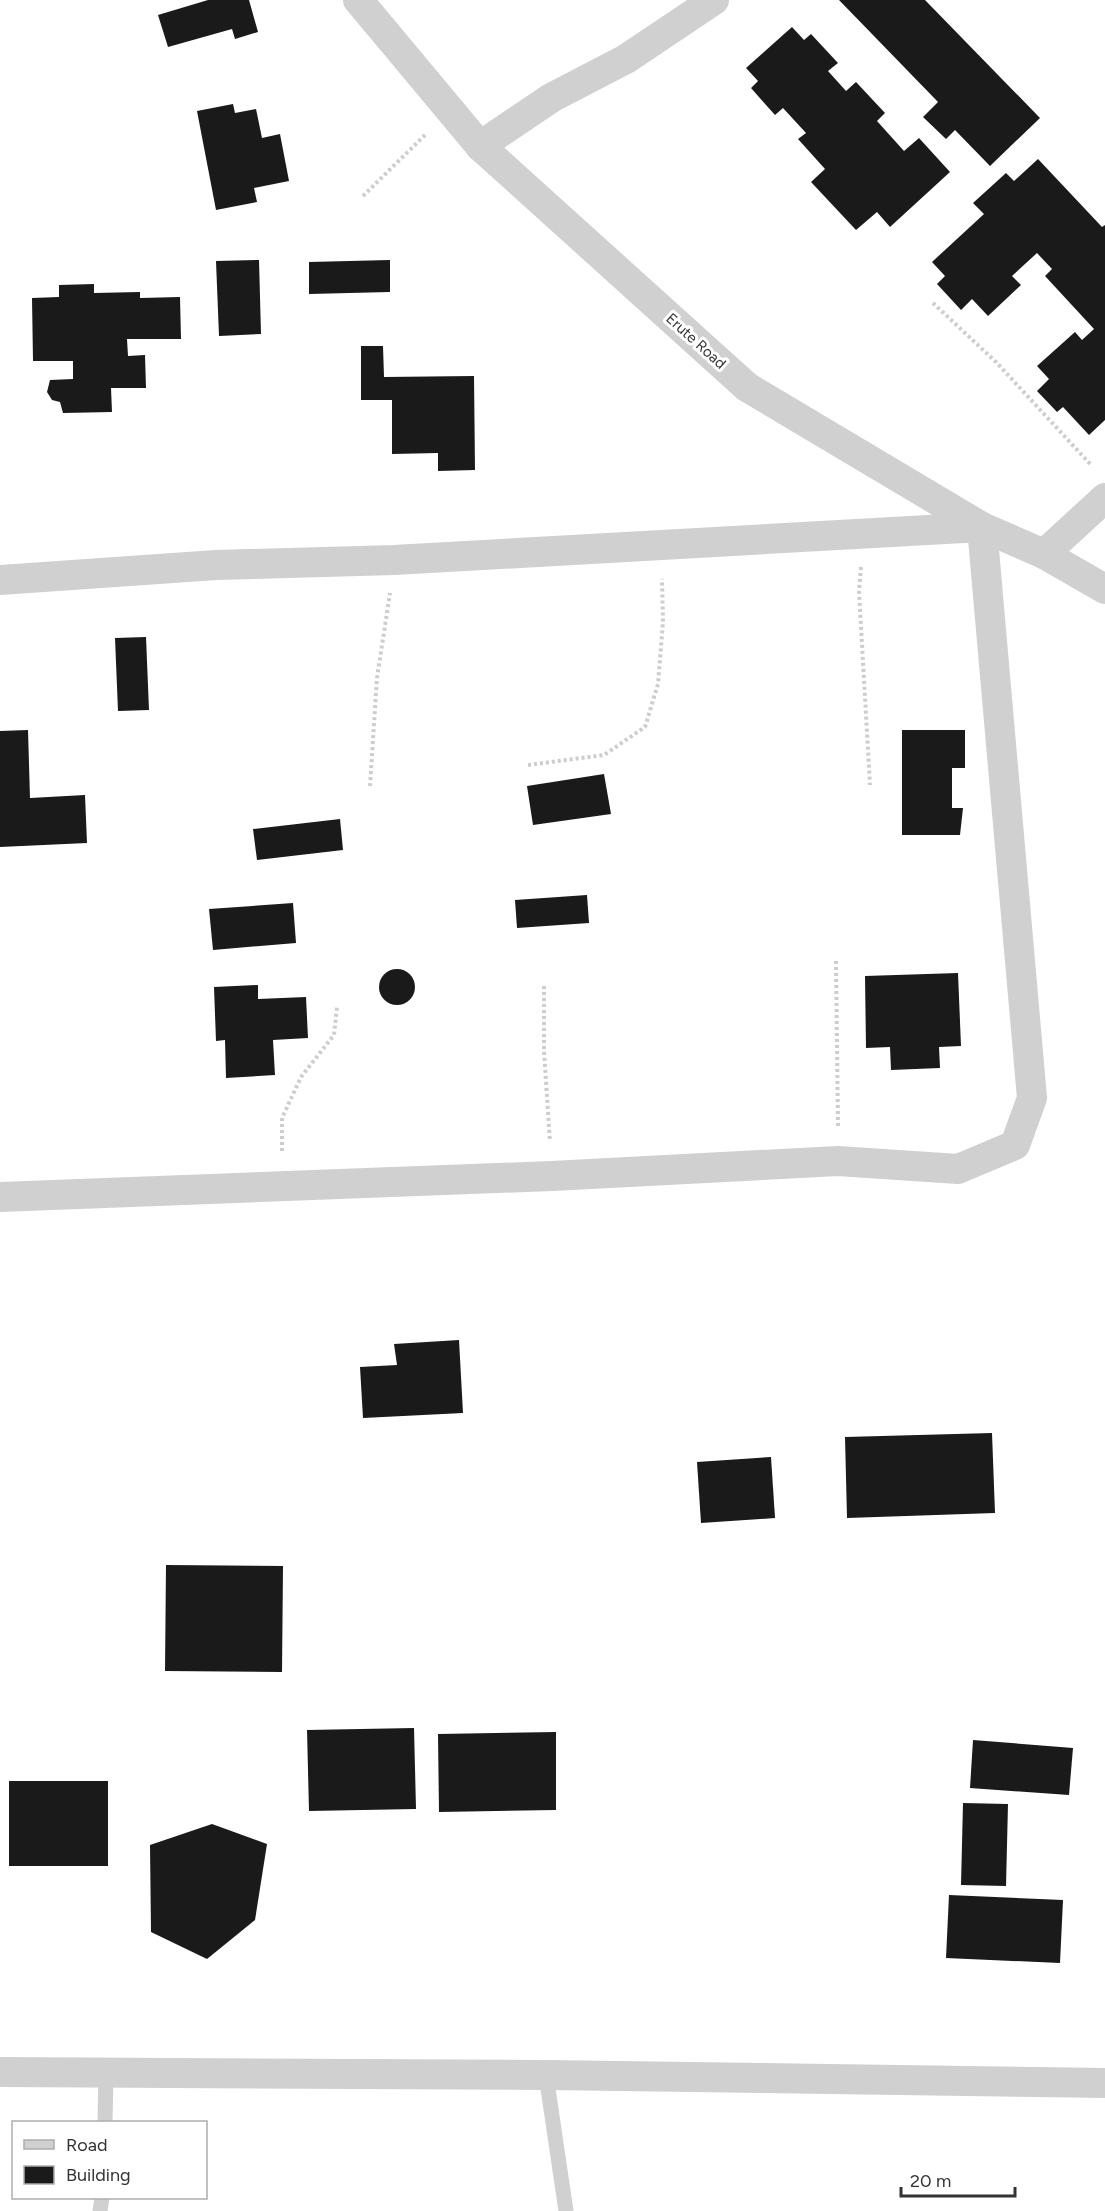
<svg xmlns="http://www.w3.org/2000/svg" width="1105" height="2211" font-family="Figtree,sans-serif">
	<rect width="100%" height="100%" fill="#fff"/>
	<g fill="#1a1a1a">
		<polygon points="208,0 249,0 258,32 235,39 232,29 168,47 158,15"/>
		<polygon points="839,0 925,0 1040,118 990,166 955,130 946,139 923,117 938,102"/>
		<polygon points="792,27 804,40 811,34 838,63 828,71 846,91 856,82 885,113 877,121 904,151 919,138 950,172 890,227 877,212 856,230 811,182 825,169 798,139 806,133 783,108 775,115 751,88 758,81 746,68"/>
		<polygon points="233,104 235,113 256,109 262,138 280,134 289,181 254,188 257,202 216,210 197,111"/>
		<polygon points="1038,159 1102,227 1105,225 1105,420 1089,435 1063,407 1057,412 1037,391 1049,379 1037,366 1075,332 1082,340 1094,329 1045,276 1052,269 1037,253 1012,276 1021,285 988,316 972,299 961,310 937,284 945,276 932,262 984,214 973,203 1006,173 1014,181"/>
		<polygon points="259,260 261,334 219,336 216,261"/>
		<polygon points="390,260 390,292 309,294 309,262"/>
		<polygon points="94,284 94,293 140,292 140,298 180,297 181,339 127,339 128,356 145,355 146,388 111,388 112,412 63,413 60,402 52,400 47,392 50,380 73,379 73,361 33,361 32,298 59,297 59,285"/>
		<polygon points="361,346 383,346 384,377 474,376 475,470 438,471 438,453 392,454 392,400 361,400"/>
		<polygon points="146,637 149,710 118,711 115,638"/>
		<polygon points="28,730 30,798 85,795 87,843 0,847 0,731"/>
		<polygon points="902,730 965,730 965,768 952,768 952,808 963,808 960,835 902,835"/>
		<polygon points="604,774 611,814 533,825 527,786"/>
		<polygon points="340,819 343,850 257,860 253,829"/>
		<polygon points="587,895 589,923 517,928 515,900"/>
		<polygon points="293,903 296,943 213,950 209,909"/>
		<circle cx="397" cy="987" r="18"/>
		<polygon points="958,973 961,1046 939,1047 940,1068 891,1070 890,1047 866,1048 865,976"/>
		<polygon points="258,985 258,999 306,997 308,1038 273,1040 275,1075 226,1078 225,1040 216,1041 214,987"/>
		<polygon points="459,1340 463,1413 363,1418 360,1367 397,1365 394,1344"/>
		<polygon points="992,1433 995,1513 847,1518 845,1437"/>
		<polygon points="771,1457 775,1518 701,1523 697,1462"/>
		<polygon points="166,1565 283,1566 282,1672 165,1671"/>
		<polygon points="414,1728 416,1809 309,1811 307,1730"/>
		<polygon points="556,1732 556,1810 439,1812 438,1734"/>
		<polygon points="973,1740 1073,1748 1069,1795 970,1788"/>
		<rect x="9" y="1781" width="99" height="85"/>
		<polygon points="963,1803 1008,1804 1006,1886 961,1885"/>
		<polygon points="212,1824 267,1844 255,1920 207,1959 151,1932 150,1845"/>
		<polygon points="949,1895 1063,1900 1060,1963 946,1958"/>
	</g>
	<g fill="none" stroke-linecap="round" stroke-linejoin="round">
		<g stroke="#cdcdcd" stroke-width="4" stroke-dasharray="3 3" stroke-linecap="butt">
			<polyline points="363,196 425,135"/>
			<polyline points="933,303 996,362 1092,466"/>
			<polyline points="861,567 859,591 870,785"/>
			<polyline points="528,765 604,755 645,727 658,684 663,622 662,579"/>
			<polyline points="370,786 377,678 390,593"/>
			<polyline points="836,961 838,1127"/>
			<polyline points="544,986 544,1051 550,1142"/>
			<polyline points="282,1151 282,1118 301,1077 334,1035 337,1007"/>
		</g>
		<g stroke="#d0d0d0" stroke-width="15">
			<polyline points="546,2075 566,2211"/>
			<polyline points="105,2122 106,2073"/>
			<polyline points="100,2211 102,2198"/>
		</g>
		<g stroke="#d0d0d0" stroke-width="30">
			<polyline points="358,0 480,146 747,387 982,527 1044,554 1105,589"/>
			<polyline points="480,146 551,98 626,59 714,0"/>
			<polyline points="1044,554 1105,498"/>
			<polyline points="0,580 216,565 394,560 982,527 1032,1098 1015,1145 958,1169 838,1161 552,1176 0,1197"/>
			<polyline points="0,2072 546,2075 1105,2083"/>
		</g>
	</g>
	<g text-anchor="middle" stroke-width="6" stroke-linejoin="round" paint-order="stroke">
		<g font-size="15" fill="#333" stroke="#fff">
			<text transform="translate(696 341) rotate(42)" y="5">Erute Road</text>
		</g>
	</g>
	<rect x="12" y="2121" width="195" height="78" fill="#ffffff" stroke="#adadad" stroke-width="1.5"/>
	<rect x="24" y="2140" width="30" height="9" fill="#d0d0d0" stroke="#adadad" stroke-width="1.5"/>
	<text x="66" y="2151" font-size="18" fill="#333333">Road</text>
	<rect x="24" y="2166" width="30" height="18" fill="#1a1a1a" stroke="#adadad" stroke-width="1.5"/>
	<text x="66" y="2181" font-size="18" fill="#333333">Building</text>
	<path d="M901 2187v9h114v-9" fill="none" stroke="#333333" stroke-width="3"/>
	<text x="910" y="2187" font-size="18" fill="#333333" stroke="#ffffff" stroke-width="4.5" paint-order="stroke">20 m</text>
</svg>
